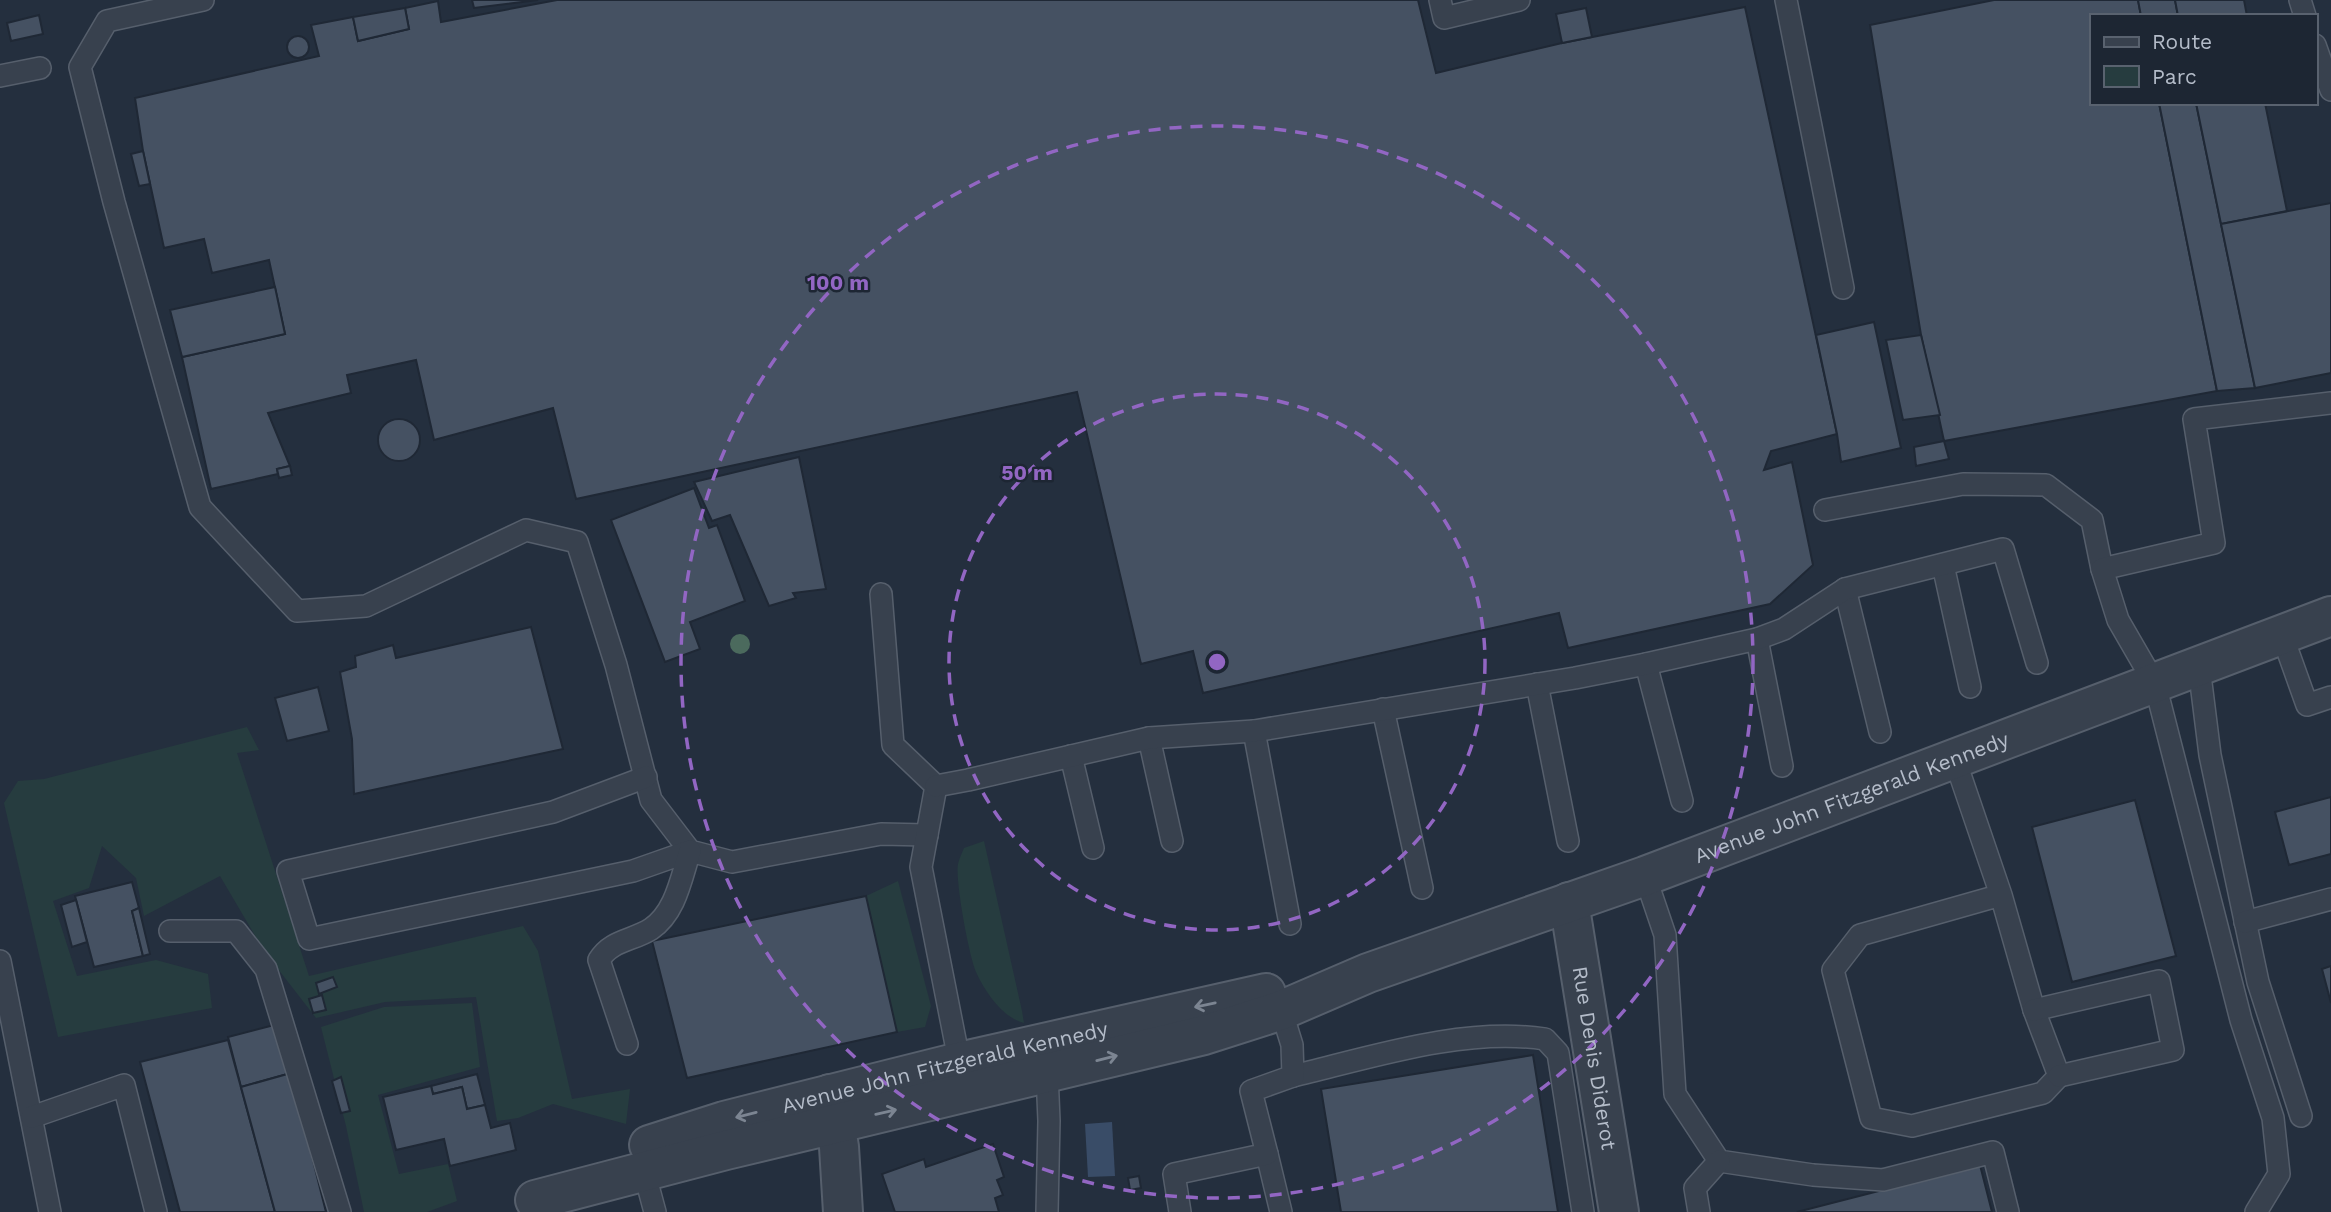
<svg xmlns="http://www.w3.org/2000/svg" width="2331" height="1212" font-family="'Work Sans',sans-serif">
	<rect width="100%" height="100%" fill="#242f3e"/>
	<g fill="#263c3f">
		<polygon points="247,727 259,750 237,753 309,976 523,926 538,951 572,1099 630,1089 626,1124 553,1104 518,1118 497,1121 476,997 385,1002 316,1018 264,951 220,876 144,916 136,878 102,846 89,888 53,901 77,976 156,960 208,974 212,1008 58,1037 4,803 18,781 44,779"/>
		<path d="M984,841l38,170 2,12c-21,-5 -39,-31 -48,-51 -7,-16 -21,-91 -18,-108 1,-5 4,-11 6,-16z"/>
		<polygon points="898,881 931,1006 925,1027 897,1032 866,896"/>
		<polygon points="472,1003 480,1067 378,1095 399,1174 448,1164 457,1201 427,1212 364,1212 346,1126 321,1027 384,1007"/>
	</g>
	<polygon fill="#394c67" points="1112,1122 1115,1176 1088,1177 1085,1124"/>
	<g fill="#455162" stroke="#1f2835" stroke-width="2">
		<polygon points="472,0 538,0 474,8"/>
		<polygon points="557,0 1418,0 1436,73 1562,43 1745,7 1837,434 1771,451 1764,470 1792,462 1813,565 1770,604 1568,648 1559,613 1203,693 1193,651 1141,664 1077,392 576,499 553,408 434,440 416,360 347,375 351,393 268,413 290,466 277,469 278,474 211,489 182,357 285,334 269,260 212,273 204,239 164,248 143,151 135,98 319,56 311,25 353,17 358,41 409,29 405,8 438,1 441,22"/>
		<polygon points="1994,0 2138,0 2141,16 2091,16 2091,103 2159,103 2217,391 1944,441 1921,335 1870,25"/>
		<polygon points="2138,0 2175,0 2178,16 2141,16"/>
		<polygon points="2175,0 2244,0 2247,16 2178,16"/>
		<polygon points="405,8 409,29 358,41 353,17"/>
		<polygon points="1586,8 1592,37 1562,43 1556,14"/>
		<polygon points="39,15 43,34 11,41 7,23"/>
		<circle cx="298" cy="47" r="11"/>
		<polygon points="2159,103 2196,103 2255,388 2217,391"/>
		<polygon points="2196,103 2265,103 2287,211 2221,224"/>
		<polygon points="143,151 150,184 139,186 131,154"/>
		<polygon points="2331,203 2331,373 2255,388 2221,224"/>
		<polygon points="275,287 285,334 182,357 170,310"/>
		<polygon points="1874,322 1901,448 1841,462 1837,434 1816,335"/>
		<polygon points="1921,335 1940,415 1903,420 1886,340"/>
		<circle cx="399" cy="440" r="21"/>
		<polygon points="1944,441 1949,459 1916,466 1914,447"/>
		<polygon points="799,457 826,589 793,593 796,598 769,606 730,515 712,521 694,482"/>
		<polygon points="290,466 292,475 279,478 277,469"/>
		<polygon points="694,488 709,528 717,525 745,601 690,622 700,649 665,662 611,520"/>
		<polygon points="531,627 563,749 354,794 352,739 340,672 356,667 355,656 393,645 396,658"/>
		<polygon points="318,687 329,731 287,741 275,698"/>
		<polygon points="2331,797 2331,854 2289,865 2275,812"/>
		<polygon points="2135,800 2176,956 2072,982 2032,827"/>
		<polygon points="132,882 139,908 132,911 143,956 94,967 75,896"/>
		<polygon points="866,896 897,1032 687,1078 652,941"/>
		<polygon points="76,900 87,942 72,947 61,905"/>
		<polygon points="139,908 150,954 143,956 132,911"/>
		<polygon points="2331,966 2331,1003 2322,969"/>
		<polygon points="333,977 337,987 319,994 316,983"/>
		<polygon points="322,995 326,1010 313,1013 309,999"/>
		<polygon points="278,1024 291,1073 241,1087 228,1037"/>
		<polygon points="228,1040 275,1212 180,1212 140,1062"/>
		<polygon points="1533,1055 1558,1212 1341,1212 1321,1089"/>
		<polygon points="291,1073 326,1212 275,1212 241,1087"/>
		<polygon points="477,1074 485,1105 467,1109 462,1087 433,1094 431,1086"/>
		<polygon points="341,1077 350,1111 341,1113 332,1081"/>
		<polygon points="431,1086 433,1094 462,1087 467,1109 485,1105 491,1128 510,1123 516,1150 450,1166 444,1139 396,1150 383,1097"/>
		<polygon points="993,1144 1004,1177 997,1180 1003,1195 995,1198 999,1212 895,1212 882,1174 924,1159 926,1167"/>
		<polygon points="1980,1165 1992,1212 1797,1212"/>
		<polygon points="1139,1176 1141,1188 1130,1190 1128,1178"/>
	</g>
	<g fill="none" stroke-linecap="round" stroke-linejoin="round">
		<defs>
			<g id="service">
				<polyline points="203,0 107,21 80,67 114,202 200,507 297,611 366,606 526,530 577,542 616,665 651,800 690,851 732,862 881,834 927,835"/>
				<polyline points="1440,0 1444,18 1519,0"/>
				<polyline points="1786,0 1843,288"/>
				<polyline points="2300,0 2305,16"/>
				<polyline points="2315,45 2331,90"/>
				<polyline points="0,76 40,68"/>
				<polyline points="1825,510 1963,484 2046,485 2092,520 2102,569"/>
				<polyline points="1943,565 1970,687"/>
				<polyline points="1845,589 1880,732"/>
				<polyline points="881,594 893,745 936,786 921,867 961,1070"/>
				<polyline points="2282,635 2307,705 2331,697"/>
				<polyline points="1757,639 1782,766"/>
				<polyline points="1646,664 1682,801"/>
				<polyline points="2199,667 2210,755 2258,982 2301,1116"/>
				<polyline points="1537,684 1568,841"/>
				<polyline points="1383,709 1422,888"/>
				<polyline points="1254,731 1290,924"/>
				<polyline points="1149,738 1172,841"/>
				<polyline points="1071,756 1093,848"/>
				<polyline points="1955,760 2001,895 1860,935 1833,970 1871,1118 1912,1126 2043,1093 2059,1076 2034,1010 2001,895"/>
				<polyline points="646,777 553,812 288,871 309,939 633,871 690,851"/>
				<polyline points="936,786 968,780 1149,738 1254,731 1575,678 1646,664 1757,639 1784,629 1845,589 2003,549 2037,663"/>
				<polyline points="1645,876 1665,935 1675,1094 1719,1161 1813,1175 1883,1180 1993,1152 2008,1212"/>
				<polyline points="2245,922 2331,899"/>
				<polyline points="170,931 236,931 266,969 340,1212"/>
				<polyline points="0,961 50,1212"/>
				<polyline points="2034,1010 2159,981 2173,1050 2059,1076"/>
				<path d="M627,1044l-28,-84c12,-20 33,-19 52,-31 25,-17 30,-51 39,-78"/>
				<path d="M1293,1076c79,-19 170,-49 252,-37l13,14 25,159"/>
				<polyline points="32,1117 124,1085 156,1212"/>
				<polyline points="1267,1154 1281,1212"/>
				<polyline points="644,1171 655,1212"/>
				<polyline points="1047,1212 1049,1121 1047,1073"/>
				<polyline points="1180,1212 1174,1174 1267,1154 1251,1091 1293,1076 1292,1045 1279,1003"/>
				<polyline points="1699,1212 1695,1188 1719,1161"/>
				<polyline points="2256,1212 2279,1174 2273,1118 2241,1020 2155,684 2118,620 2102,569 2214,543 2194,419 2331,403"/>
			</g>
			<g id="minor">
				<path id="s1" d="M1569,902l50,310"/>
				<polyline points="830,1094 839,1147 843,1212"/>
			</g>
			<g id="tertiary">
				<path id="s2" d="M649,1145l75,-24 235,-59 307,-69"/>
				<path id="s3" d="M535,1200l191,-50 478,-115 78,-25 86,-37 277,-97 686,-260"/>
			</g>
		</defs>
		<use href="#service" stroke="#565f6c" stroke-width="24"/>
		<use href="#minor" stroke="#565f6c" stroke-width="42"/>
		<use href="#tertiary" stroke="#565f6c" stroke-width="42"/>
		<use href="#service" stroke="#38414e" stroke-width="21"/>
		<use href="#minor" stroke="#38414e" stroke-width="38"/>
		<use href="#tertiary" stroke="#38414e" stroke-width="38"/>
	</g>
	<circle fill="#4b6a5d" cx="740" cy="644" r="10"/>
	<defs><path id="oneway-shaft" d="M-6 0H5M1.5-3L5.5 0L1.5 3" fill="none" stroke-width="1.6" stroke-linecap="round" stroke-linejoin="round" transform="scale(1.75)"/></defs>
	<g stroke="#7c8592">
		<use href="#oneway-shaft" transform="translate(1205 1005) rotate(168)"/>
		<use href="#oneway-shaft" transform="translate(1107 1058) rotate(-14)"/>
		<use href="#oneway-shaft" transform="translate(886 1112) rotate(-13)"/>
		<use href="#oneway-shaft" transform="translate(746 1115) rotate(166)"/>
	</g>
	<g fill="none" stroke="#9266c3" stroke-width="3.5" stroke-dasharray="12 9">
		<circle cx="1217" cy="662" r="268"/>
		<circle cx="1217" cy="662" r="536"/>
	</g>
	<g text-anchor="middle" stroke-width="5" stroke-linejoin="round" paint-order="stroke">
		<g font-size="21" fill="#b4bcc9" stroke="#1d2633">
			<text dy="7" stroke="none"><textPath href="#s3" startOffset="1379">Avenue John Fitzgerald Kennedy</textPath></text>
			<text dy="7" stroke="none"><textPath href="#s1" startOffset="158">Rue Denis Diderot</textPath></text>
			<text dy="7" stroke="none"><textPath href="#s2" startOffset="306">Avenue John Fitzgerald Kennedy</textPath></text>
		</g>
	</g>
	<circle cx="1217" cy="662" r="10" fill="#9266c3" stroke="#1d2633" stroke-width="3.5"/>
	<g font-size="21" text-anchor="middle" font-weight="bold" fill="#9266c3" stroke="#1d2633" stroke-width="5" stroke-linejoin="round" paint-order="stroke">
		<text x="838" y="290">100 m</text>
		<text x="1027" y="480">50 m</text>
	</g>
	<rect x="2090" y="14" width="228" height="91" fill="#1d2633" stroke="#59626f" stroke-width="2"/>
	<rect x="2104" y="37" width="35" height="10" fill="#38414e" stroke="#59626f" stroke-width="2"/>
	<text x="2152" y="49" font-size="21" fill="#b4bcc9">Route</text>
	<rect x="2104" y="66" width="35" height="21" fill="#263c3f" stroke="#59626f" stroke-width="2"/>
	<text x="2152" y="84" font-size="21" fill="#b4bcc9">Parc</text>
</svg>
